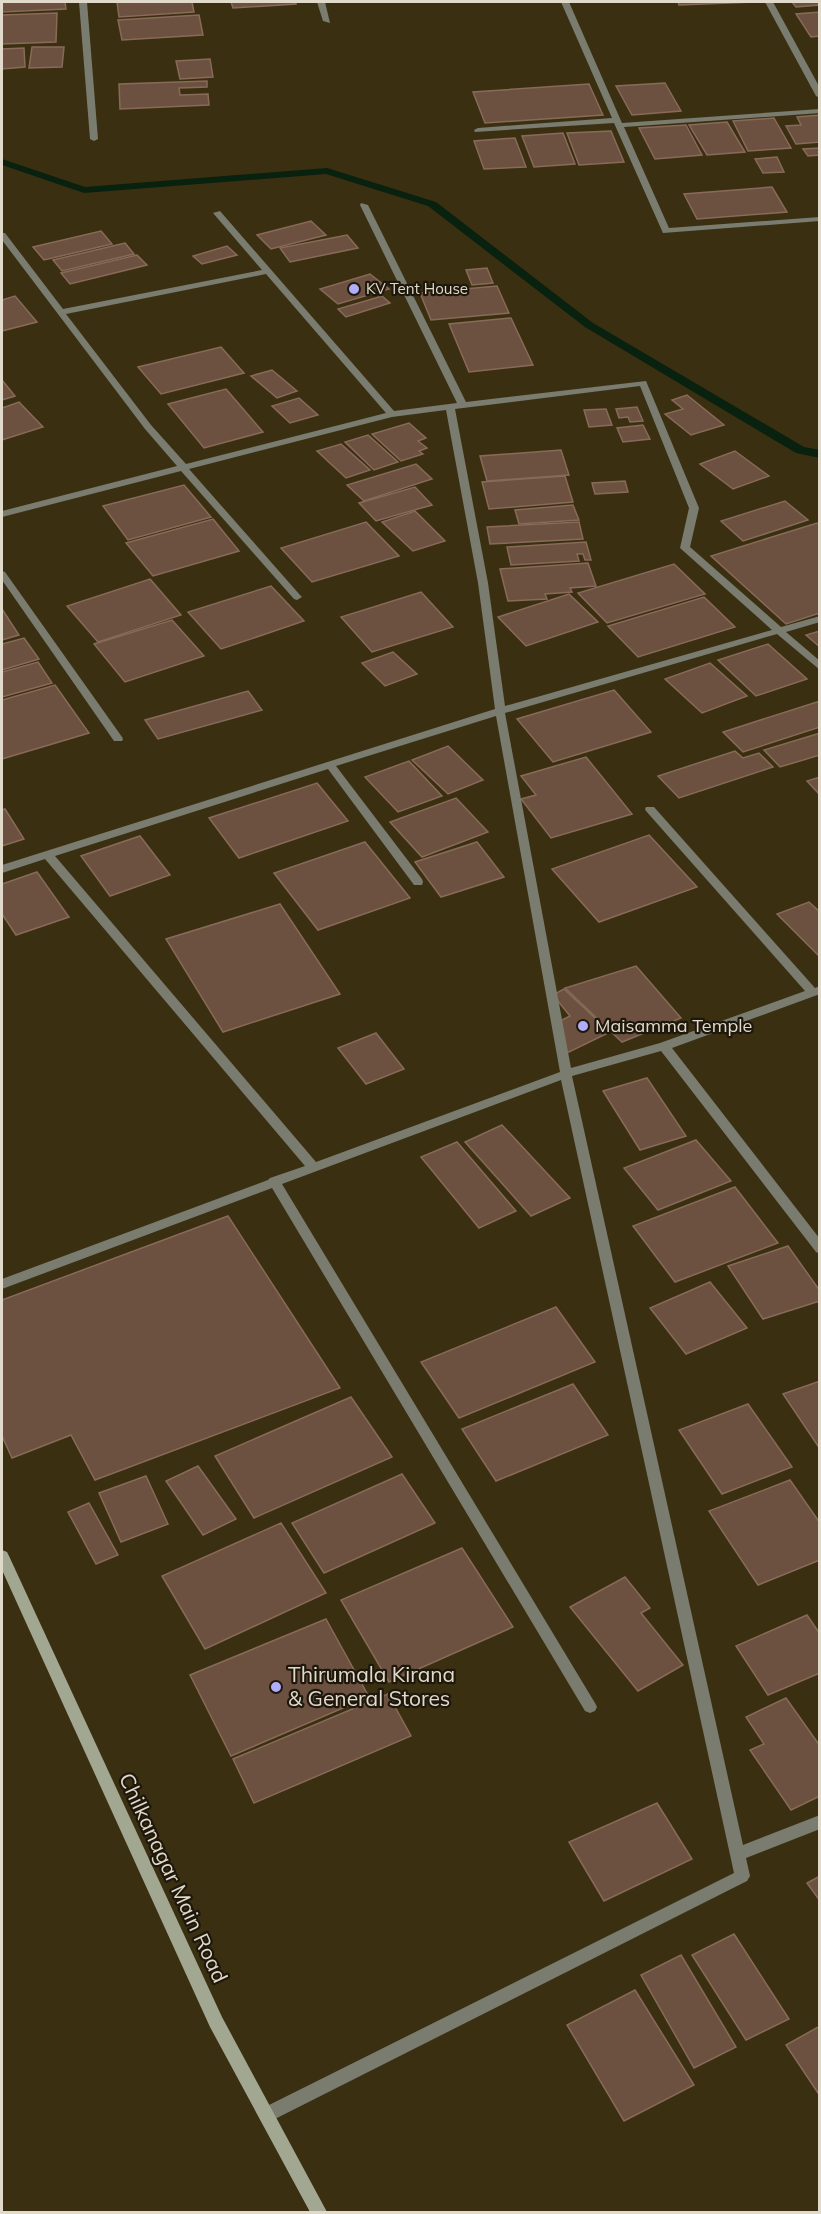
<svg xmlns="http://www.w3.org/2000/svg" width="821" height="2214" font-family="Mulish,sans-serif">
	<rect width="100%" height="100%" fill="#3b2f12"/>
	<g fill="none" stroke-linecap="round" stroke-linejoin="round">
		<polygon fill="#09210f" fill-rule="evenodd" points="2,159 85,187 327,168 436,202 593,323 804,447 820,450 820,458 796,453 585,327 428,206 326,174 84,193 2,165"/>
	</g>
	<g fill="#6c5140" stroke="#886a58" stroke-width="1.5">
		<polygon points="2,2 65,2 66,9 2,12"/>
		<polygon points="117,2 192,2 194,12 119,17"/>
		<polygon points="231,2 295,2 296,4 233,8"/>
		<polygon points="678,2 755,2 679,5"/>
		<polygon points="792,2 820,2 820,5 796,7"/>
		<polygon points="820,12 820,36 811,37 796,14"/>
		<polygon points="57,13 56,42 2,44 2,15"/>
		<polygon points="199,15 203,35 122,40 118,20"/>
		<polygon points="32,47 64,47 62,67 29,68"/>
		<polygon points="24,48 25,67 2,69 2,49"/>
		<polygon points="210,59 213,77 180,79 176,61"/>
		<polygon points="207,81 207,87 179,88 180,95 208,94 209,105 120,109 119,84"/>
		<polygon points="665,83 681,111 632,115 616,86"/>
		<polygon points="589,84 603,115 485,123 473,92"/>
		<polygon points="820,115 820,142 796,144 786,126 801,125 797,117"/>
		<polygon points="774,118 791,148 748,151 733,121"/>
		<polygon points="727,122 745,152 707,155 689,125"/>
		<polygon points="686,125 702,155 655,159 639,128"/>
		<polygon points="611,131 624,162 579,165 567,133"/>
		<polygon points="563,133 575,164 534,167 522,136"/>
		<polygon points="515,138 526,167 484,169 474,141"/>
		<polygon points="820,148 820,155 808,156 803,149"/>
		<polygon points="777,157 784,172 763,173 755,159"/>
		<polygon points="772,187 787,212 697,219 684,194"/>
		<polygon points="311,221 326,235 271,249 257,235"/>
		<polygon points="101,231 112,244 44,260 33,247"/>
		<polygon points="347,235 358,248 290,262 280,248"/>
		<polygon points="125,243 134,254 62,271 53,260"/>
		<polygon points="227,246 237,255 202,264 193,256"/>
		<polygon points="137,255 147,265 70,284 61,273"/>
		<polygon points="487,268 493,283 472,285 466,270"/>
		<polygon points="370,274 389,289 338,304 320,289"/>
		<polygon points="497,286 509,313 431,320 420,293"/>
		<polygon points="15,296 37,322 2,331 2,300"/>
		<polygon points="382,296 390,303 346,317 338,309"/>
		<polygon points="511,318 533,365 469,372 449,324"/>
		<polygon points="221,347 244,373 161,394 138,367"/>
		<polygon points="272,370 297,391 277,398 251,376"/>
		<polygon points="2,380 15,396 2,400"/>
		<polygon points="226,389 263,432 204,448 168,404"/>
		<polygon points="687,395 724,425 691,435 665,414 683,409 672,400"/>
		<polygon points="299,398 318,415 290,423 272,406"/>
		<polygon points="19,402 43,427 2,440 2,408"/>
		<polygon points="637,407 643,421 630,422 628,417 619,418 616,409"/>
		<polygon points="606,409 612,425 589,427 584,410"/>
		<polygon points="409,423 426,438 418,441 427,448 419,451 423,454 401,461 372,434"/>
		<polygon points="643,425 650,439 623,442 617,428"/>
		<polygon points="368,435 398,462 374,470 345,442"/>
		<polygon points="341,444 370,470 346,478 317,451"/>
		<polygon points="561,450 569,475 487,481 480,456"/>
		<polygon points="735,451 769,476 733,489 700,464"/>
		<polygon points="416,464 432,479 364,501 347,485"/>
		<polygon points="565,476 573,502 489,509 482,482"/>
		<polygon points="625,481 628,492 595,494 592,483"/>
		<polygon points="184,485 211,517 128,540 103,506"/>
		<polygon points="415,487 432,505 376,521 359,503"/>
		<polygon points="785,501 808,520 743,541 721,521"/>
		<polygon points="573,505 579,520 519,524 515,510"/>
		<polygon points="415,511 445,541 413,551 382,522"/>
		<polygon points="213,519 239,551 153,576 126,543"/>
		<polygon points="366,522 399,556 312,582 281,548"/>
		<polygon points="579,522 583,539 490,544 487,527"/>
		<polygon points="817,523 820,525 820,613 786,624 711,556"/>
		<polygon points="586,542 591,560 585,560 583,554 577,554 579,561 511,565 507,547"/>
		<polygon points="588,563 596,586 570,588 572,592 545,594 547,599 508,601 500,569"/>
		<polygon points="674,564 705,594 607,623 578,593"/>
		<polygon points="150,579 181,615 98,642 67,606"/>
		<polygon points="271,586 304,621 221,649 188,612"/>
		<polygon points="421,592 453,627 372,652 341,617"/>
		<polygon points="569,594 598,622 526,646 498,617"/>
		<polygon points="704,597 735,627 638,657 608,626"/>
		<polygon points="2,609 19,635 2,640"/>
		<polygon points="172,620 204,656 125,682 94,644"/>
		<polygon points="820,631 820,647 806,635"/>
		<polygon points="24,638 39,659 2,670 2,644"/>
		<polygon points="768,644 807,679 756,696 718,660"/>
		<polygon points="393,652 417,674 385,686 362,663"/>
		<polygon points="38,662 52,683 2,697 2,672"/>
		<polygon points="710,663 747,696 702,713 665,679"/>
		<polygon points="55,685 89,733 2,759 2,700"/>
		<polygon points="614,690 651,732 553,762 517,719"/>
		<polygon points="248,691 262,710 158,739 145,720"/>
		<polygon points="820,701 820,727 743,752 723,732"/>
		<polygon points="820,733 820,755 780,767 764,750"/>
		<polygon points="448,746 483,780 448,794 412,760"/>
		<polygon points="735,751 743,758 759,753 773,767 679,798 658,776"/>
		<polygon points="586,757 632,814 551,838 521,799 536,795 521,776"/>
		<polygon points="409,761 442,796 398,812 365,777"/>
		<polygon points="820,777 820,795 807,781"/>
		<polygon points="317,783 348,821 239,858 209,818"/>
		<polygon points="456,798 488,832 422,857 390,822"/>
		<polygon points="5,809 24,839 2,846 2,810"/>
		<polygon points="649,835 697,887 599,922 552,869"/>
		<polygon points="140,836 170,875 110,896 81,856"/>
		<polygon points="365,842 410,898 318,930 274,873"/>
		<polygon points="477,842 504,877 441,897 415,862"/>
		<polygon points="37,872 69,917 16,935 2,914 2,884"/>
		<polygon points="809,902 820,912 820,957 777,914"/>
		<polygon points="280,904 340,994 223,1032 166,939"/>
		<polygon points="636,966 681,1018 622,1042 565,988"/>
		<polygon points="564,989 610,1032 565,1054 560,1021 570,1016 553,995"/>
		<polygon points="376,1033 404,1069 366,1084 338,1048"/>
		<polygon points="647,1078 686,1136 640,1150 603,1091"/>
		<polygon points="502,1125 570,1198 531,1216 465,1142"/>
		<polygon points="696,1140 731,1181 658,1210 624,1168"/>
		<polygon points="457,1142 516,1211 479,1228 421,1157"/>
		<polygon points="735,1187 778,1243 675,1282 633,1226"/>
		<polygon points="228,1216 340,1388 95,1480 71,1435 12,1458 2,1436 2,1300"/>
		<polygon points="788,1246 820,1291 820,1301 763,1319 728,1266"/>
		<polygon points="710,1282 747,1328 686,1354 650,1308"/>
		<polygon points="556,1307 595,1362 459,1418 421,1362"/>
		<polygon points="820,1381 820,1449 783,1394"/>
		<polygon points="573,1384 608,1435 496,1481 462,1429"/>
		<polygon points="351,1397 392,1457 254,1518 215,1456"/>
		<polygon points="748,1404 792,1467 722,1494 679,1430"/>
		<polygon points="198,1466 236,1519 203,1535 166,1481"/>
		<polygon points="402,1474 435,1523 324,1573 292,1523"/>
		<polygon points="146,1476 168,1524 121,1542 99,1493"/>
		<polygon points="790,1480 820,1523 820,1560 758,1585 709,1511"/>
		<polygon points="89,1503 118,1555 96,1564 68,1512"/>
		<polygon points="281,1523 326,1593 205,1649 162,1576"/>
		<polygon points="462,1548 513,1627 389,1682 341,1600"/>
		<polygon points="625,1577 650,1608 641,1613 683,1665 638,1691 570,1607"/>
		<polygon points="807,1615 820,1634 820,1673 768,1695 736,1646"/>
		<polygon points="326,1619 369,1697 231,1756 190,1675"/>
		<polygon points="388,1694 411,1736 254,1803 233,1759"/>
		<polygon points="786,1698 820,1746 820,1796 791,1810 750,1750 764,1744 746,1717"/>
		<polygon points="657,1803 692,1859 604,1901 569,1842"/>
		<polygon points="820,1876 820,1901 807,1883"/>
		<polygon points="734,1934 789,2019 746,2040 692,1955"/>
		<polygon points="681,1955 736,2047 694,2068 641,1975"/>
		<polygon points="635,1990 694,2085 624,2121 567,2025"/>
		<polygon points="820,2026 820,2096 786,2045"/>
	</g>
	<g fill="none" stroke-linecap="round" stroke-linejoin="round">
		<g fill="#797c6f" fill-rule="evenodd">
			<polygon points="79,2 87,2 98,139 94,141 90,139"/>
			<polygon points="317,2 325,2 330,23 323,21"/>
			<polygon points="561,2 569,2 622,123 820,109 820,113 624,127 669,228 820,217 820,221 663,233 614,123 475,132 474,130 478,128 612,118"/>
			<polygon points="765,2 773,2 820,88 820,98 816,96"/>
			<path d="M361,203l7,2 98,197 180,-21 53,127 -9,39 91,80 39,-11v6l-34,10 34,29v9l-43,-36 -272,79 66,355 89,-25 145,-52 -159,-180 -1,-2 1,-2h8l161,181 5,-2v8l-148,54 148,191v15l-4,-2 -155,-201 -89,25 171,769 77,-30v14l-74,29 4,18 -3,5 -480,242 -6,-2 -2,-6 2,-6 473,-236 -173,-793 -279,104 313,519 2,4 -2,4 -5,2 -5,-2 -313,-523 -270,101v-10l266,-99 2,-2 35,-12 -260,-307 -43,14v-8l493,-156 -17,-126 -32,-173 -54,7 -203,52 111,126 2,2 -5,3 -3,-1 -113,-128 -179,46v-6l175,-45 -32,-37 -143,-189v-7h3l58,76 199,-39 -49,-57 7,-2 174,200 63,-8 -97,-198zM266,274l120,139 -200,51 -35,-39 -85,-111zM640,386l49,122 -9,40 92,82 -267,76 -17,-123 -33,-174zM496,716l64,356 -244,90 -261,-306 273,-87 86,116h8l1,-3 -1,-3 -86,-113z"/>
			<polygon points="2,571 5,572 122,737 123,739 122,741 114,741 2,580"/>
		</g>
		<polygon fill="#a2a791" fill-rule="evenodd" points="2,1550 7,1552 9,1556 222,2017 327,2212 310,2212 210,2027 2,1570"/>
	</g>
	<g fill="#b2adf9" stroke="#1e180c" stroke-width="2">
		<circle cx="354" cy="289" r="6"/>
		<circle cx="583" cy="1026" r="6"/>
		<circle cx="276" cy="1687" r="6"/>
	</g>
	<g text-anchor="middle" stroke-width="4.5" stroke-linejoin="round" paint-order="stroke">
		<g font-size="15" fill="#e1d9c9" stroke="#1e180c" text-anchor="start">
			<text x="366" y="294">KV Tent House</text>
		</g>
		<g font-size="18" fill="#e1d9c9" stroke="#1e180c" text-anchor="start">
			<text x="595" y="1032">Maisamma Temple</text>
		</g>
		<g font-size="21" fill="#e1d9c9" stroke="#1e180c" text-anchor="start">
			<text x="288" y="1682">Thirumala Kirana<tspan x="288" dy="24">&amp; General Stores</tspan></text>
		</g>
		<g font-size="21" fill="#e1d9c9" stroke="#1e180c">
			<text transform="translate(173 1878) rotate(65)" y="7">Chilkanagar Main Road</text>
		</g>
	</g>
	<rect width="821" height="2214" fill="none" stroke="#e1d9c9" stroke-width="6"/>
</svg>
